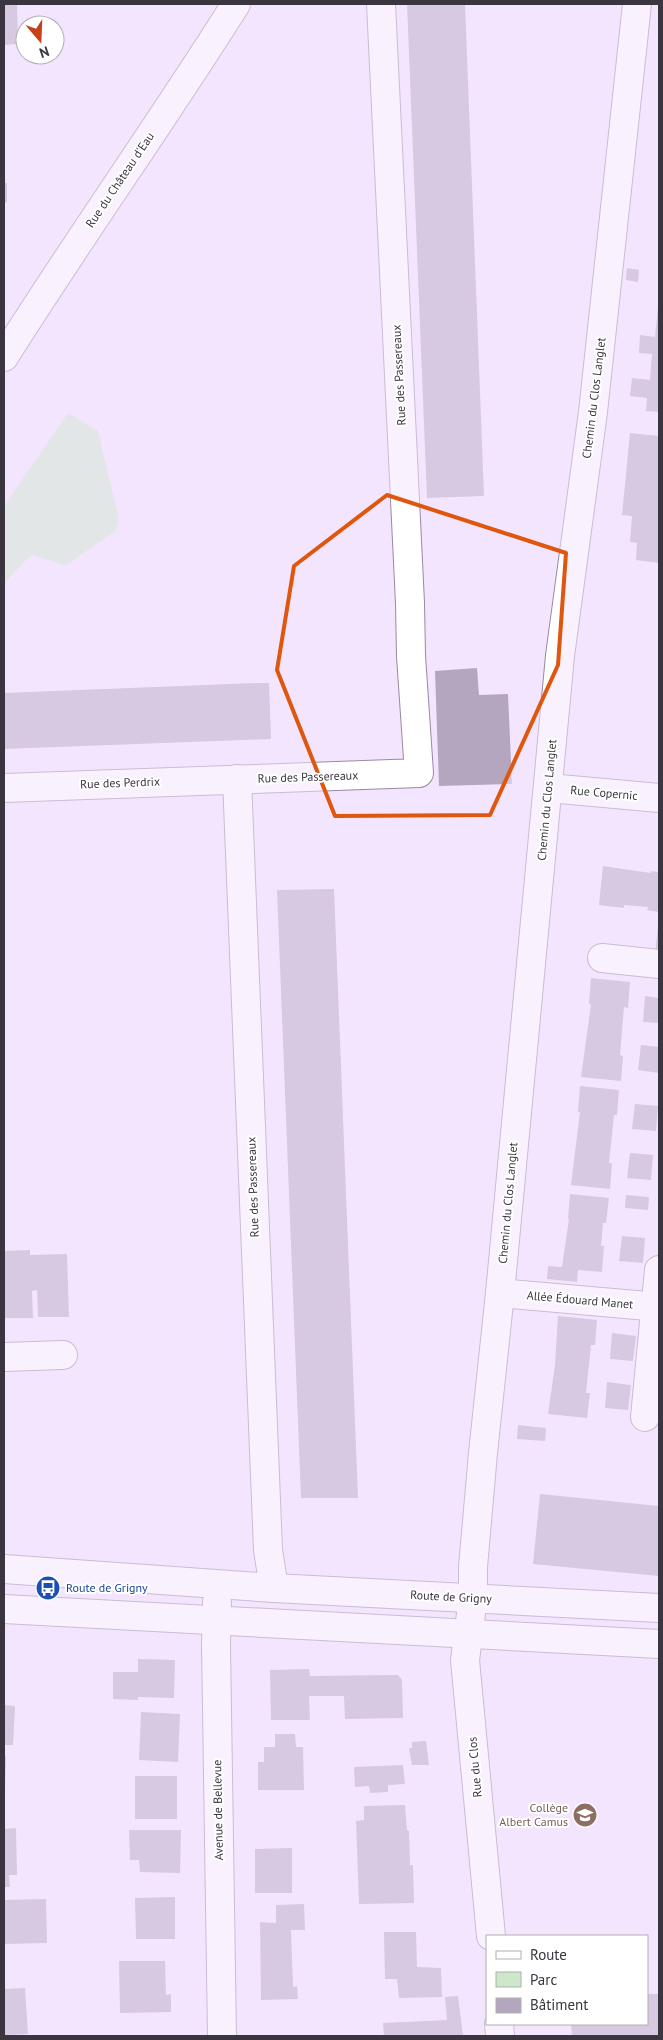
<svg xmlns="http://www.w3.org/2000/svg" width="663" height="2040" font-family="'PT Sans',sans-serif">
	<rect width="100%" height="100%" fill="#f4e5fe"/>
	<polygon fill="#cce7ca" points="68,413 98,431 118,515 118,524 115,531 68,564 64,565 33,555 28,558 4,583 4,506"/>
	<g fill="#b4a6be">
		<polygon points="4,4 17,4 18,44 4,45"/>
		<polygon points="407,4 465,4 484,496 427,498"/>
		<polygon points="4,183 7,183 7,202 4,203"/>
		<polygon points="627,268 639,270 638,282 626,280"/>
		<polygon points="658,306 659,306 659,412 646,411 647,398 630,396 632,378 650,380 652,354 639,353 640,335 655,337"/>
		<polygon points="630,433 659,436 659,563 636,560 637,543 630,542 632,516 622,515"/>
		<polygon points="477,668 479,695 508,694 512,784 439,786 435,671"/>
		<polygon points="258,683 269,683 271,739 4,749 4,693"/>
		<polygon points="603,866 651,873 651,871 659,872 659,912 647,910 648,907 624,905 624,908 599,905"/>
		<polygon points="334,889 358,1498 301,1498 277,890"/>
		<polygon points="658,926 659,926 659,955 655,954"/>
		<polygon points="591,978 630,982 628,1008 624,1007 620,1055 623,1056 621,1081 581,1077 591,1004 589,1004"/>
		<polygon points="645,996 659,998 659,1023 643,1022"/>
		<polygon points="641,1045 659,1047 659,1073 638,1070"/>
		<polygon points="580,1086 619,1090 617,1115 614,1115 609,1163 612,1163 610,1189 571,1185 580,1112 578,1112"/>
		<polygon points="635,1104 658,1106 656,1131 632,1129"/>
		<polygon points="630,1153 653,1155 651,1180 627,1178"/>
		<polygon points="570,1194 609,1198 606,1223 603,1223 601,1246 604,1246 602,1272 578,1270 577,1282 547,1279 548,1266 562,1267 569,1219 568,1219"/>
		<polygon points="626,1195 649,1197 648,1210 625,1208"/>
		<polygon points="622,1236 645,1238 643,1263 619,1261"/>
		<polygon points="30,1250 30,1255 67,1254 69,1317 38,1317 37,1290 32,1291 33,1318 4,1318 4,1251"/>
		<polygon points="558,1316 597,1320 595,1345 591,1345 586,1393 590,1393 587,1418 548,1414 555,1365"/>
		<polygon points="612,1333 636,1336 633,1361 610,1359"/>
		<polygon points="607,1382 631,1385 628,1410 605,1408"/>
		<polygon points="518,1425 546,1428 545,1441 517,1439"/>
		<polygon points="540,1494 659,1506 659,1576 533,1564"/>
		<polygon points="138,1659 175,1660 174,1698 138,1697 138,1700 113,1699 113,1672 138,1672"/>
		<polygon points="309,1669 310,1676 398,1675 402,1680 403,1718 345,1719 344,1696 309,1696 310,1720 271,1720 270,1670"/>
		<polygon points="4,1705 15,1706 13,1745 4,1745"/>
		<polygon points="141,1712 180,1714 178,1762 139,1760"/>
		<polygon points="275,1734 295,1734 296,1747 303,1747 304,1790 258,1790 258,1762 264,1762 264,1747 275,1747"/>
		<polygon points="426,1741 429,1765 412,1765 409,1748 412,1748 412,1742"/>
		<polygon points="4,1756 6,1756 5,1787 4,1787"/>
		<polygon points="403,1765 405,1784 388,1785 388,1792 370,1793 369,1786 355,1787 354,1767"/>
		<rect x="135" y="1776" width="42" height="43"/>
		<polygon points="405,1805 407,1830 409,1831 410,1865 413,1865 414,1903 359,1904 356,1821 364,1820 364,1806"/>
		<polygon points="16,1828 17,1875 9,1875 10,1887 4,1887 4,1829"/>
		<polygon points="129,1830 181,1830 180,1873 140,1872 139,1860 130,1860"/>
		<polygon points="292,1848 292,1893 255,1893 255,1849"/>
		<polygon points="175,1897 175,1939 136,1939 135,1898"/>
		<polygon points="46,1899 47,1943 4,1944 4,1900"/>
		<polygon points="304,1904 305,1930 291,1930 293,1987 297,1986 298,1999 261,2000 260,1922 276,1923 276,1905"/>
		<polygon points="384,1932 416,1932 417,1967 441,1968 442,1997 399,1998 397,1979 385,1979"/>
		<polygon points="119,1961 165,1961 166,1995 171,1994 171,2012 120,2013"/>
		<polygon points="25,1988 28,2034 4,2035 4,1989"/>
		<polygon points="647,1994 659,1994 659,2036 572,2036 571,2024 647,2024"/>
		<polygon points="458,1996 463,2036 384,2036 383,2023 447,2020 445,1997"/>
	</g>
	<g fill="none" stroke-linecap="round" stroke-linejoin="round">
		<defs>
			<g id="minor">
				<path d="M4,357c75,-119 157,-234 232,-353"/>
				<polyline points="237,779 268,1550 274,1588"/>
				<polyline points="4,788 419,773 411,656 410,603 381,4"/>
				<polyline points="549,788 659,798"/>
				<polyline points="602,958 659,964"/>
				<polyline points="500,1293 659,1307"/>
				<polyline points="4,1357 63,1355"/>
				<polyline points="645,1417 659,1270"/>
				<polyline points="4,1569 274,1588 659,1608"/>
				<polyline points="217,1602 216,1644 222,2036"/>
				<polyline points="4,1609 659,1644"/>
				<polyline points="491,1936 465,1660 473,1598 473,1567 483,1453 500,1293 560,656 593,412 637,4"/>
				<polyline points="499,2024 500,2036"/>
			</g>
		</defs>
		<use href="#minor" stroke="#978aa1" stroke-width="30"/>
		<use href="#minor" stroke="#fff" stroke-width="28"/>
	</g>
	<path d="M0 0H663V2040H0ZM387,495l179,58 -8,112 -68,150 -155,1 -58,-146 17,-104z" fill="#f4e5fe" fill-opacity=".55" fill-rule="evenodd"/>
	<path fill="none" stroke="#df570f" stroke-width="4" stroke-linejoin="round" d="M387,495l179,58 -8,112 -68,150 -155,1 -58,-146 17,-104z"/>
	<defs>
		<symbol id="bus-disc" viewBox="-11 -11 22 22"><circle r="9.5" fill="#1a4fb4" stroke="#fff"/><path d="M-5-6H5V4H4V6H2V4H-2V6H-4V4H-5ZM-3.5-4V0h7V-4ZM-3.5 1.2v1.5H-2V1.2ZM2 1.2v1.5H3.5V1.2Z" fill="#fff"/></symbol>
		<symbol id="school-disc" viewBox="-11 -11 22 22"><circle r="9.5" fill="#8d6e63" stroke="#fff"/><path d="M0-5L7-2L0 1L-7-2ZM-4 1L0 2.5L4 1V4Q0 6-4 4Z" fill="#fff"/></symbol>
	</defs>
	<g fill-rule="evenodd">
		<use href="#bus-disc" x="34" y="1574" width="28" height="28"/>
		<use href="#school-disc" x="571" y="1801" width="28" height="28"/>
	</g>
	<g text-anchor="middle" stroke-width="4" stroke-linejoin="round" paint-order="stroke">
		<g font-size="12" fill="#3b353f" stroke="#fff">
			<text transform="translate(120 180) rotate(-56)" y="4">Rue du Château d'Eau</text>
			<text transform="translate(399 375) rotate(-93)" y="4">Rue des Passereaux</text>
			<text transform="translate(594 398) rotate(-83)" y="4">Chemin du Clos Langlet</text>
			<text transform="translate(308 777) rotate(-2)" y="4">Rue des Passereaux</text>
			<text transform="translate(120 783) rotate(-2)" y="4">Rue des Perdrix</text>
			<text transform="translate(604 793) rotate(5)" y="4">Rue Copernic</text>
			<text transform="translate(547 800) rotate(-85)" y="4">Chemin du Clos Langlet</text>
			<text transform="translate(253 1187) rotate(-92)" y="4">Rue des Passereaux</text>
			<text transform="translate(508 1203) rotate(-85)" y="4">Chemin du Clos Langlet</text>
			<text transform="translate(580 1300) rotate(5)" y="4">Allée Édouard Manet</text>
			<text transform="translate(451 1597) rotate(3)" y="4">Route de Grigny</text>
			<text transform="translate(475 1767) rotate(-95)" y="4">Rue du Clos</text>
			<text transform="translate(218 1810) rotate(-91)" y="4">Avenue de Bellevue</text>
		</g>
		<g font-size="12" fill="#164399" stroke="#fff" text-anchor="start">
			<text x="66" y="1592">Route de Grigny</text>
		</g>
		<g font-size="12" fill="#785e54" stroke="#fff" text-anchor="end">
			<text x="568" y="1812">Collège<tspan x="568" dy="14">Albert Camus</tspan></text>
		</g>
	</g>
	<rect width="663" height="2040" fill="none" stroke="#3b353f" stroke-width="10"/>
	<rect x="486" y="1935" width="162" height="90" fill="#ffffff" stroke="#b1aeb2"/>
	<rect x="496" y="1951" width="25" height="8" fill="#ffffff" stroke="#b1aeb2"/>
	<text x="530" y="1960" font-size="15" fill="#3b353f">Route</text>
	<rect x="496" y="1972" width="25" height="15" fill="#cce7ca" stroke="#b1aeb2"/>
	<text x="530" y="1985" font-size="15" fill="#3b353f">Parc</text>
	<rect x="496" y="1998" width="25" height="15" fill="#b4a6be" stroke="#b1aeb2"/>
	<text x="530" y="2010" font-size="15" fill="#3b353f">Bâtiment</text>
	<g transform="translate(40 40) rotate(161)"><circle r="24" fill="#ffffff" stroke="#b1aeb2"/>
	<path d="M0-4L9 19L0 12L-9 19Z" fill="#c83f1a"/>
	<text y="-8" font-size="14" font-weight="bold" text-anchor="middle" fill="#3b353f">N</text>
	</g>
</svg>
